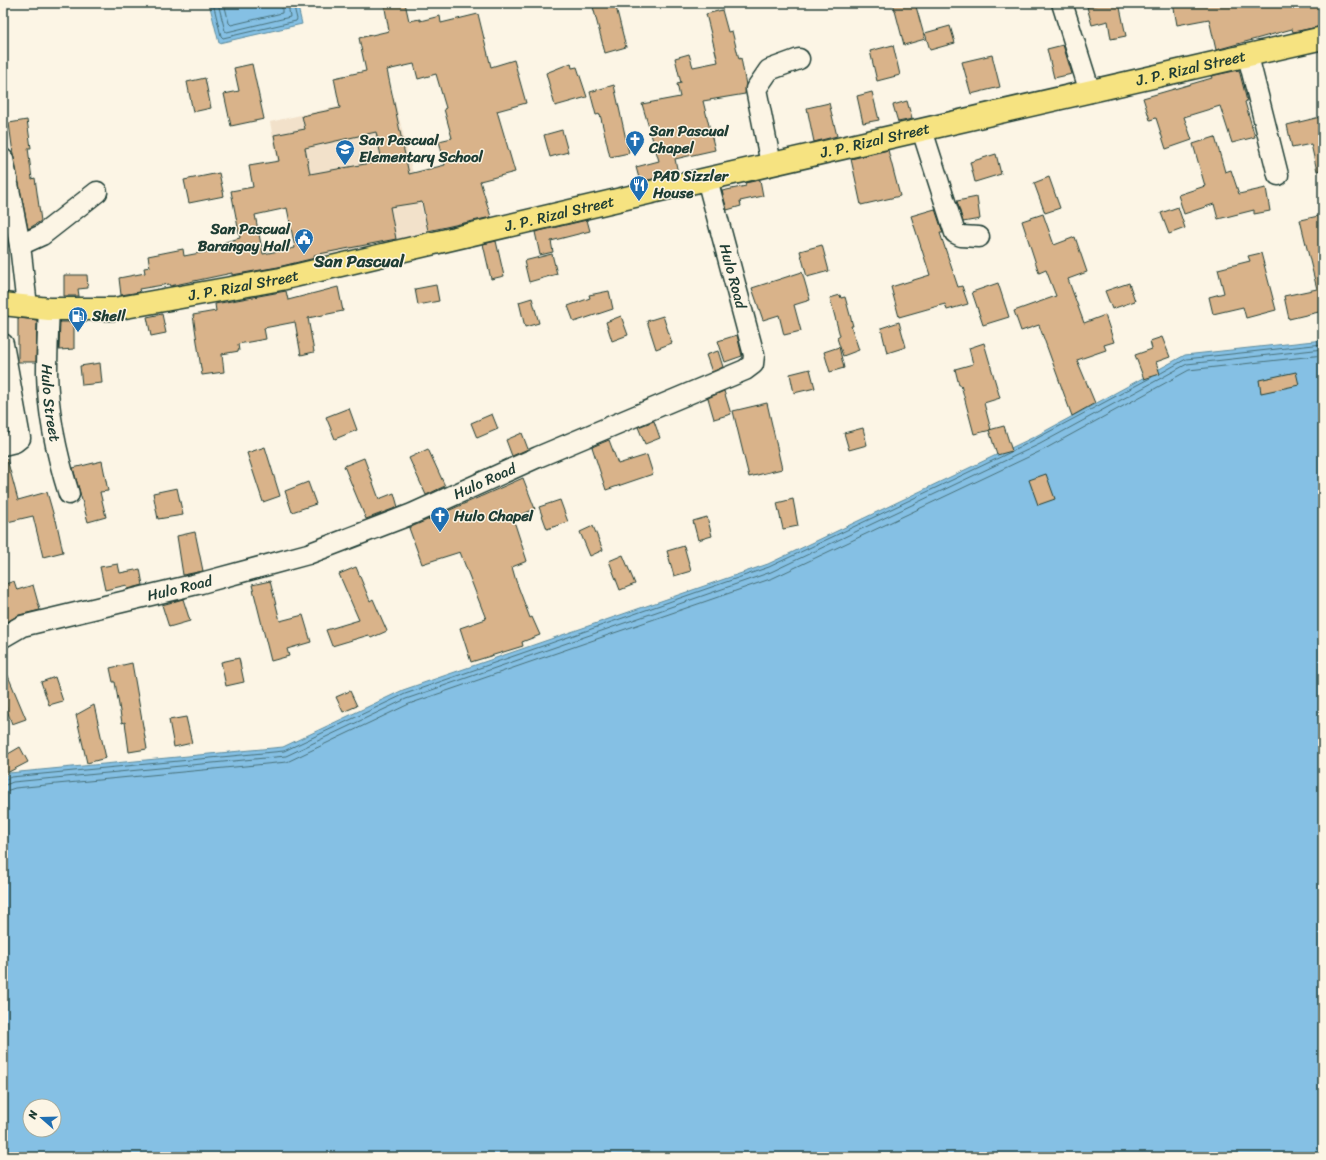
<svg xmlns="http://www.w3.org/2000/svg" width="1326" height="1160" font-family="Sriracha,sans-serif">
	<rect width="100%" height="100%" fill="#fcf5e5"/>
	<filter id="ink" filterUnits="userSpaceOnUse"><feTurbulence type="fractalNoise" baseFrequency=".025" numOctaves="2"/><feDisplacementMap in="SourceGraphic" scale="8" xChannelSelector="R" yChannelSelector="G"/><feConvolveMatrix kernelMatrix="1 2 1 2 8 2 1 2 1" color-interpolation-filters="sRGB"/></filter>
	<g filter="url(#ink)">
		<polygon fill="#f2e1ca" points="393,94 428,233 316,257 307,210 287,212 270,122"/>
		<g fill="#85c0e4" stroke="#5c8c9e" fill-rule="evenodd">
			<polygon points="209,3 297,3 302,24 219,43"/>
			<path d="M1323,340v817h-1320v-379l6,-5 274,-26 120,-57 365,-126 268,-128 149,-81zM30,1106h24v24h-24z"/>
		</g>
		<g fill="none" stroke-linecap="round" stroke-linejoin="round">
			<g stroke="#48717a" stroke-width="1">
				<polyline points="213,3 221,36 223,38 296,21 297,19 293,3"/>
				<polyline points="218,3 225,31 227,32 290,17 288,3"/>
				<polyline points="224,3 229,23 231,25 282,13 282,3"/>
				<polyline points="1161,373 1186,359 1323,344"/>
				<polyline points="1013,451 1152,377"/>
				<polyline points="3,781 11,777 284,751 405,694 769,567 1011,452"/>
				<polyline points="3,786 13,782 286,756 406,699 771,572 1040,444 1187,364 1323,349"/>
				<polyline points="3,792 15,788 287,762 409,704 773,578 1043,450 1189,370 1323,355"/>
			</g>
		</g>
		<g fill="#d9b38a" stroke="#1f3d34" fill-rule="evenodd">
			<path d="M384,3h21l4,18 11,-2v2l20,-5 1,7 37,-9 13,53 23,-7 12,43 -29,8 18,61 -35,9 11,36 -63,14 -6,-29 -32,5 6,32 -82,16 1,3 -37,9 -46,8v-2l-62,13 -1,-2 -30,5 1,3 -19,3 -2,-17 26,-5 -1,-5 6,-1 -2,-11 35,-7 1,7 42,-8 -1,-6 15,-4 -9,-47 22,-4 -4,-21 30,-5 -5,-26 31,-6 -3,-13 38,-8 -6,-30 32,-7 -7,-33 30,-7zM414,64l4,15 18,-5 10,34 -2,1 8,29 -13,3 6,24 -36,9 -22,-104zM376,132l6,29 -72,13 -5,-26zM287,208l8,40 -32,6 -8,-39z"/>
			<polygon points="592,3 615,3 626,47 605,53"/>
			<polygon points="893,3 915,3 925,39 904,45"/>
			<polygon points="1104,3 1119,3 1126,36 1111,39 1108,21 1092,25 1087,7"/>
			<polygon points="1173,3 1320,3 1323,26 1293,32 1292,29 1216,50 1209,19 1177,25"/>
			<polygon points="722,10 728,32 732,31 739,59 741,58 746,85 745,94 703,101 715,150 675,159 678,173 640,182 636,167 659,161 642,104 680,97 677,84 681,83 675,58 689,54 693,67 718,62 706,14"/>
			<polygon points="950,26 955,43 930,50 925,33"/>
			<polygon points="893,45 900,75 877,81 870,51"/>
			<polygon points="1063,45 1072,74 1054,78 1047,49"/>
			<polygon points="992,55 1000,87 971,94 962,62"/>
			<polygon points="571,63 572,68 577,67 587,97 555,106 546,73"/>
			<polygon points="252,64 264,119 231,126 224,94 239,91 234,68"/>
			<polygon points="1239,70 1247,101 1245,102 1255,137 1232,143 1220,106 1184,117 1192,140 1166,149 1156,118 1150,120 1143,98 1212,78 1211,76"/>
			<polygon points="205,78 211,108 193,112 187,82"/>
			<polygon points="614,85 629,153 610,157 600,114 596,115 590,92"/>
			<polygon points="872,92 879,120 863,123 857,96"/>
			<polygon points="907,101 912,119 898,122 893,105"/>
			<polygon points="829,103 837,136 814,142 807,108"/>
			<polygon points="1320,117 1323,129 1323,170 1317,171 1311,144 1292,148 1287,125"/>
			<polygon points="27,120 31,148 28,148 32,179 35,178 41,221 28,229 13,154 9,123"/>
			<polygon points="562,130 568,152 550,157 544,135"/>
			<polygon points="1215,137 1225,172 1231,170 1239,194 1266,188 1270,211 1254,214 1254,210 1218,219 1214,204 1184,214 1178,195 1205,186 1193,144"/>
			<polygon points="888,150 900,196 861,205 851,159"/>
			<polygon points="996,154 1001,174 975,182 970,162"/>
			<polygon points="219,173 224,196 189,203 184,180"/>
			<polygon points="1049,177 1060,208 1045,213 1034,183"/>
			<polygon points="760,180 763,196 740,201 741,206 727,210 722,191 746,186 745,183"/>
			<polygon points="977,197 980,219 963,222 957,201"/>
			<polygon points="1178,207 1185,228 1169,234 1161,213"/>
			<polygon points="935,209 943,233 940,233 958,287 962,286 968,304 947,310 945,304 899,317 891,287 930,275 911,216"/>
			<polygon points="1043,214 1054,245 1075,237 1087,272 1068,279 1084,323 1105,315 1114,342 1104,345 1106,350 1077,360 1095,403 1072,416 1039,325 1021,331 1014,311 1056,296 1046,270 1039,273 1022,221"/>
			<polygon points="1323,215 1323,311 1289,319 1284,296 1317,289 1300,220"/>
			<polygon points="587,220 590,231 551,241 553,252 540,255 535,232"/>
			<polygon points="496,241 504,276 491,279 483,244"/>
			<polygon points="822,245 829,271 807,277 800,251"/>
			<polygon points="1261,253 1276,310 1246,318 1243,307 1213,314 1209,297 1224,293 1218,269 1250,261 1248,256"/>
			<polygon points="552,254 557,274 529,282 524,261"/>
			<polygon points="802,272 810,300 794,305 801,331 784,335 779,315 763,320 752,288"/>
			<polygon points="64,275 87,275 88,288 78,289 79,296 64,296"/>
			<polygon points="998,283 1009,317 983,325 972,292"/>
			<polygon points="1129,283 1135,301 1112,309 1105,291"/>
			<polygon points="436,285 439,301 418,305 415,289"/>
			<polygon points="338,287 343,311 308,318 314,352 301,355 295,322 264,328 266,339 238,344 239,351 222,354 224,372 202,375 193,315 216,311 215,304 286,291 288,300"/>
			<polygon points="609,291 613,309 574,322 568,306 590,298 589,295"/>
			<polygon points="840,295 841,298 845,297 853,326 851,326 859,350 843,356 837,338 840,336 830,298"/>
			<polygon points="532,298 539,323 525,327 519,302"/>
			<polygon points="162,314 166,333 151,336 147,317"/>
			<polygon points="621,316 628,335 612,341 606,322"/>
			<polygon points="663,316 672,343 656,349 647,321"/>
			<polygon points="18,318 37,320 36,362 18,362"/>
			<polygon points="60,322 74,322 74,349 59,350"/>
			<polygon points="899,322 906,347 887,353 881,328"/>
			<polygon points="737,335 742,356 725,362 718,341"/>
			<polygon points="1162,337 1170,357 1156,362 1160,374 1144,379 1135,355 1152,349 1150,341"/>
			<polygon points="984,343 1000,398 984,403 991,430 974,434 961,385 959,385 955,369 973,364 969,348"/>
			<polygon points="839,347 844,368 830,372 824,352"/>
			<polygon points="718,351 723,367 712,372 706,355"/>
			<polygon points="100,363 102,383 82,385 80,366"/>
			<polygon points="810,369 815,388 794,393 790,374"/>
			<polygon points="1296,372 1299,385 1261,393 1259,380"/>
			<polygon points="724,391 731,414 714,419 708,398"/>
			<polygon points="767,403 782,469 749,477 733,411"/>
			<polygon points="349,408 357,430 335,439 326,417"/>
			<polygon points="492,414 498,429 477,438 471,423"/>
			<polygon points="654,421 660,438 645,444 638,427"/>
			<polygon points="1004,426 1012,451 997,455 989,430"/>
			<polygon points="863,428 867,445 849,450 844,433"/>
			<polygon points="522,433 528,449 512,456 506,440"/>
			<polygon points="609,440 618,464 647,455 653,474 606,490 592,447"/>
			<polygon points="265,447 280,496 263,502 247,453"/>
			<polygon points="428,449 445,486 426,495 409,458"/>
			<polygon points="364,458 379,499 394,493 398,507 366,519 344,466"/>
			<polygon points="7,459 18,500 47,492 55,520 56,520 63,552 43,557 33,516 3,523 3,460"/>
			<polygon points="102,461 108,491 100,492 106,517 88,522 73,468"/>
			<polygon points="1046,474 1055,499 1038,505 1029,480"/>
			<polygon points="523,478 535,509 513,518 527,561 512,567 516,581 530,618 532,617 540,635 522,642 523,646 471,662 460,628 486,619 460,552 422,564 409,528"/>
			<polygon points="308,482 316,504 292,512 285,491"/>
			<polygon points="177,488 183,515 158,519 153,493"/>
			<polygon points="793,499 798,526 783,529 777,503"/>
			<polygon points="560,500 568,522 547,529 539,507"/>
			<polygon points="707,517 712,536 698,540 693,521"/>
			<polygon points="593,526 603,550 590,556 580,532"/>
			<polygon points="195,532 203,571 183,575 177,536"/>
			<polygon points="684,546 691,571 674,576 667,551"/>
			<polygon points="623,555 635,584 620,590 609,561"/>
			<polygon points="118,564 120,573 140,569 143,585 128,589 127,585 105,590 100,567"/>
			<polygon points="356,567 370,601 373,599 387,631 371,638 369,635 332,646 326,630 359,620 339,574"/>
			<polygon points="14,581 17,590 33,585 40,610 19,615 3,624 3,585"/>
			<polygon points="270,581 280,621 303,615 311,642 287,649 289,656 271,661 252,585"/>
			<polygon points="183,599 190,621 169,627 162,605"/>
			<polygon points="239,658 244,682 226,686 221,662"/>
			<polygon points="132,663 147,749 129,752 125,722 122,723 115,682 113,682 110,668"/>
			<polygon points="3,664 26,719 12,724 3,699"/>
			<polygon points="55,677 63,701 49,705 41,682"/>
			<polygon points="350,691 357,706 343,712 336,697"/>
			<polygon points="94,705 106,758 87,763 76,715"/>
			<polygon points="186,717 192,743 174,747 169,720"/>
			<polygon points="20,747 28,762 3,775 3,757"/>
		</g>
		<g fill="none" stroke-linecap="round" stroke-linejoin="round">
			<defs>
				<g id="minor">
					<polyline points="1062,3 1090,92"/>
					<polyline points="1248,56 1278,175"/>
					<polyline points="922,130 955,233 961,236 979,237"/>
					<polyline points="3,159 20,245"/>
					<polyline points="771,164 756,89 769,70 799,59"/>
					<polyline points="27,306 20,245 42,235 97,192"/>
					<path id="s1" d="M49,309c-1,21 -2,43 -2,64 1,41 10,83 22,121"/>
					<polyline points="3,344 20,438 15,442 3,445"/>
					<path id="s2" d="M3,637l19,-11 179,-43 107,-29 104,-40 126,-57 207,-87 8,-6 1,-9 -47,-176"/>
				</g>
				<g id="major">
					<path id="s3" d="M3,304l46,5h65l167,-30 426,-100 616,-141"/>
				</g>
			</defs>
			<use href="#minor" stroke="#1f3d34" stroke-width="23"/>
			<use href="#major" stroke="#1f3d34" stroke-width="25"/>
			<use href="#minor" stroke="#fcf5e5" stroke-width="20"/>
			<use href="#major" stroke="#f6e381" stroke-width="22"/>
		</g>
	</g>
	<defs>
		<symbol id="church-pin" viewBox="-11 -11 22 30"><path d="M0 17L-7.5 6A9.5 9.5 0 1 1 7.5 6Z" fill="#1f6fb2" stroke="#fcf5e5"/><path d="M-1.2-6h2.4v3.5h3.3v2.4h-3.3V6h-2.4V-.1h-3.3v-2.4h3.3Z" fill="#fff"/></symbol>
		<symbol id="school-pin" viewBox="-11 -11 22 30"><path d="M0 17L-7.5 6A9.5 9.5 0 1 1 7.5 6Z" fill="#1f6fb2" stroke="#fcf5e5"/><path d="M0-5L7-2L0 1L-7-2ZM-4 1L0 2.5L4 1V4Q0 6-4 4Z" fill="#fff"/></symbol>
		<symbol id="restaurant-pin" viewBox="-11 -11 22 30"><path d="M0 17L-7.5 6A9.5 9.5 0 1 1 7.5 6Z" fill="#1f6fb2" stroke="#fcf5e5"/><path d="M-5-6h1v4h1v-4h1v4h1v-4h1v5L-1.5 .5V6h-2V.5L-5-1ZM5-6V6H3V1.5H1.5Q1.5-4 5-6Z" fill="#fff"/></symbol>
		<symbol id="civic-pin" viewBox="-11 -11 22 30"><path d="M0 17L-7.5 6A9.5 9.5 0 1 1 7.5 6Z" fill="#1f6fb2" stroke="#fcf5e5"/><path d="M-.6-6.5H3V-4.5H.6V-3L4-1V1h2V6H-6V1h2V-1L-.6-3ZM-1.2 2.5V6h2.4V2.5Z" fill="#fff"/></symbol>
		<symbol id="fuel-pin" viewBox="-11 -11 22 30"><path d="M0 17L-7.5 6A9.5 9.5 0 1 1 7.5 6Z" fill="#1f6fb2" stroke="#fcf5e5"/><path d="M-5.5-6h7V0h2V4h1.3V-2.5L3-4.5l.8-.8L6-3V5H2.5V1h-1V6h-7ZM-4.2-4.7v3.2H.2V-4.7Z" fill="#fff"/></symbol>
	</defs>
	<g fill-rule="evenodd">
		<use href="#church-pin" x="624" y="129" width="22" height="30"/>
		<use href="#school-pin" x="334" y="138" width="22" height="30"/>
		<use href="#restaurant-pin" x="628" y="174" width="22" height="30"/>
		<use href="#civic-pin" x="293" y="227" width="22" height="30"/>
		<use href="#fuel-pin" x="67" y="305" width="22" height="30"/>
		<use href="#church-pin" x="429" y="505" width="22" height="30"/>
	</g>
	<g text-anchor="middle" stroke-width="3" stroke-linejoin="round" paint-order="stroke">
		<g font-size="15" fill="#1f3d34" stroke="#fcf5e5">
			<text dy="5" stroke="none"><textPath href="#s3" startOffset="1215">J. P. Rizal Street</textPath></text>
			<text dy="5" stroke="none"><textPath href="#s3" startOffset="891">J. P. Rizal Street</textPath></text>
			<text dy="5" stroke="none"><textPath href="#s3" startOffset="567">J. P. Rizal Street</textPath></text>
			<text transform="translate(733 276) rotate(75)" y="5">Hulo Road</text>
			<text dy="5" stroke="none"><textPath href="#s3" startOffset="243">J. P. Rizal Street</textPath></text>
			<text dy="5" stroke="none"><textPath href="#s1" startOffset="94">Hulo Street</textPath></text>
			<text dy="5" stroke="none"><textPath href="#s2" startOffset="508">Hulo Road</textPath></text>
			<text dy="5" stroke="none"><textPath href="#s2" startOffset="184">Hulo Road</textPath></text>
		</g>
		<g font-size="15" font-weight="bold" fill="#1f3d34" stroke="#fcf5e5" text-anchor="start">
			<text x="649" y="136">San Pascual<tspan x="649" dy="17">Chapel</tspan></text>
			<text x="359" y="145">San Pascual<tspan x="359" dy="17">Elementary School</tspan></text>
			<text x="653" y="181">PAD Sizzler<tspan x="653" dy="17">House</tspan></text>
			<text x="290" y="234" text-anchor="end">San Pascual<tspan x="290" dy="17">Barangay Hall</tspan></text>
			<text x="92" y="321">Shell</text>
			<text x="454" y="521">Hulo Chapel</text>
		</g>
		<g font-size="17" font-weight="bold" fill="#1f3d34" stroke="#fcf5e5">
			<text x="359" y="267">San Pascual</text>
		</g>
	</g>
	<rect width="1326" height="1160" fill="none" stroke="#fcf5e5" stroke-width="16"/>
	<rect x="8" y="8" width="1310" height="1144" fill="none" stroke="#1f3d34" stroke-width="1.5" filter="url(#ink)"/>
	<g transform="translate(42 1118) rotate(290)"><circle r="19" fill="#fcf5e5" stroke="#a4ab9e"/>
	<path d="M0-3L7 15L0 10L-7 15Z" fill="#1f6fb2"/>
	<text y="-6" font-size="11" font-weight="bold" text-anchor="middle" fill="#1f3d34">N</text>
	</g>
</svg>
